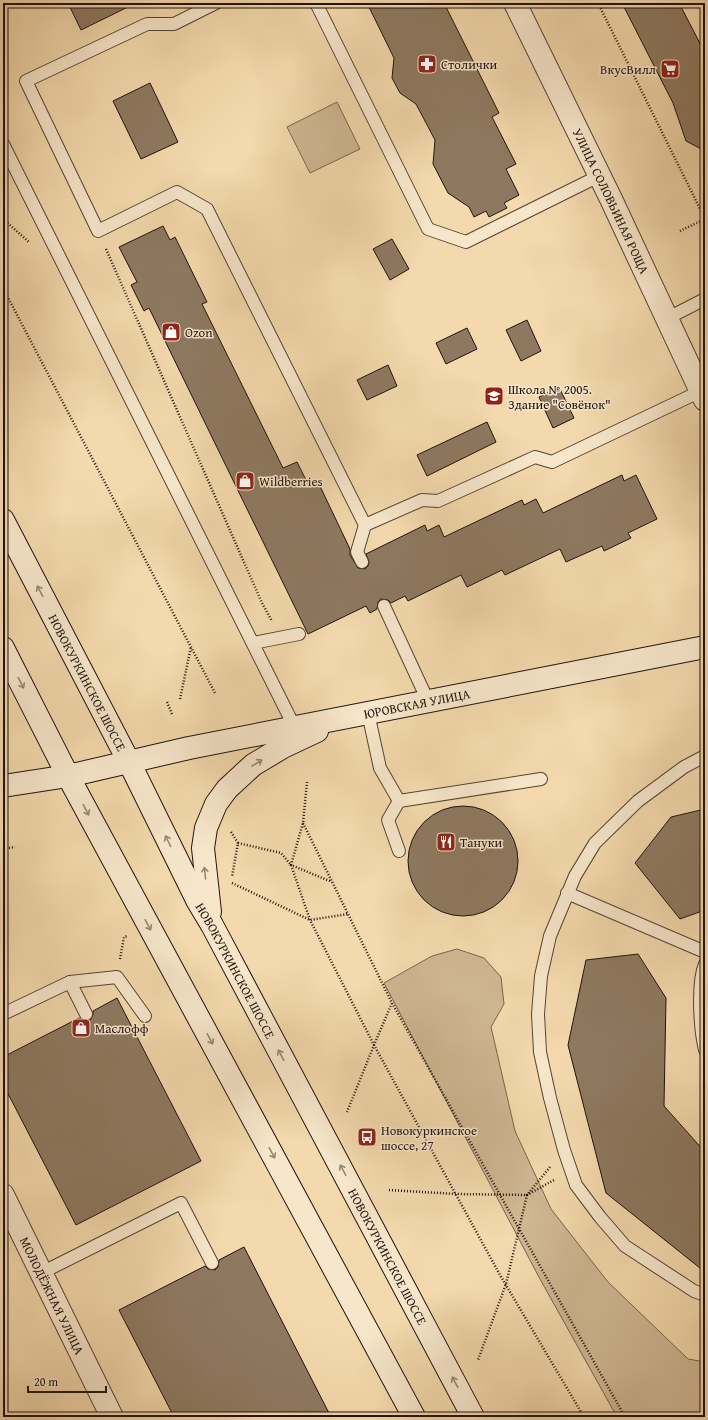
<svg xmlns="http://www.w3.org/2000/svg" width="708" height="1420" font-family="'Gentium Book Plus',serif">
	<rect width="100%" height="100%" fill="#f3d9ad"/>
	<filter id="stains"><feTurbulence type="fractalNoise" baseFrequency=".005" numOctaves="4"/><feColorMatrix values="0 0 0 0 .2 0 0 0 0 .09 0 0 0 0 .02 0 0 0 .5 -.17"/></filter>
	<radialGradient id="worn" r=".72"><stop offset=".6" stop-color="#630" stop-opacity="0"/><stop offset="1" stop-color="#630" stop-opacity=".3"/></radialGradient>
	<g fill="#cfb792" stroke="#786450">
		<polygon points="337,102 360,149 310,173 287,127"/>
		<polygon points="457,949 484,958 501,977 504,1004 491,1027 515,1131 551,1209 608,1282 688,1359 705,1362 705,1417 617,1417 540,1279 384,983 432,956"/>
	</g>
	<g fill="#8e7960" stroke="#20120d">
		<polygon points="68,3 136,3 81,30"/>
		<polygon points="367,3 444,3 499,113 492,117 516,164 506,169 519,195 504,203 507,208 489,217 486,211 474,217 469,207 448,193 433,164 435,140 416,104 400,93 392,78 394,58"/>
		<polygon points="622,3 679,3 705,53 705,151 686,141 673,103"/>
		<polygon points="150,83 178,142 141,159 113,101"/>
		<polygon points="163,226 170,240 175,237 207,302 202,304 283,468 297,462 309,486 318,482 350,549 350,555 358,568 365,569 368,566 369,562 366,554 425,525 427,531 439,525 444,537 522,500 524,505 536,499 543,513 622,475 624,481 636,475 657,519 628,533 631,538 604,551 602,546 566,562 560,549 505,575 502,570 467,587 461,575 408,601 405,596 391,603 388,600 381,599 378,602 377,609 370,613 366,606 308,634 149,308 144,311 131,285 137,282 119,247"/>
		<polygon points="392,239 409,269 390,280 373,249"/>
		<polygon points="527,320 541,351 521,361 506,330"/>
		<polygon points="467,328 477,349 446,364 436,343"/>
		<polygon points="388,365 397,386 367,400 357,380"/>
		<polygon points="559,387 574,418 553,428 539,397"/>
		<polygon points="487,422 496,442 427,476 417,455"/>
		<circle cx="463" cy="861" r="55"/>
		<polygon points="705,809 705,910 680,919 635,863 671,817"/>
		<polygon points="638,954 666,998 664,1106 705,1152 705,1272 606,1193 568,1045 586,960"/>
		<polygon points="117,998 201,1161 76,1225 3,1084 3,1057 79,1018 85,1021 90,1020 93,1015 93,1011"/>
		<polygon points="244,1247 331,1417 174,1417 119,1310 205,1266 208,1269 215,1270 218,1267 219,1260"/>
	</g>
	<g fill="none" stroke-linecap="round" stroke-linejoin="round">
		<defs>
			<g id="lane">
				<polyline points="216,3 174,24 147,24 26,81 98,231 177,192 207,209 365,525 422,500 438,501 535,457 552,462 701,391"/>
				<polyline points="316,3 428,229 466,242 599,176"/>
				<polyline points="3,144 295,728"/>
				<polyline points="666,319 705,299"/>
				<polyline points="362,562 357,552 365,525"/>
				<polyline points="384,606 428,701"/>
				<polyline points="253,643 299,634"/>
				<polyline points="368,713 380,768 399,801 541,779"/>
				<polyline points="705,756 684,767 638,801 595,843 575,876 550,936 541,976 538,1014 540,1052 550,1098 564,1150 576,1185 600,1217 625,1246 694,1291 705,1295"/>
				<polyline points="399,801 388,820 399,851"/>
				<polyline points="567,893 705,952"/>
				<path d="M705,964c-8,19 -5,65 0,86"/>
				<polyline points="70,982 117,977 145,1016"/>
				<polyline points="3,1014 70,982 86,1014"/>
				<polyline points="41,1273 181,1203 212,1263"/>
			</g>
			<g id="street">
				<path id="s1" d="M515,3l96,196 94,201"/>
				<path id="s2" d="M3,1195l109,222"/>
			</g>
			<g id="secondary">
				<path id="s3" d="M3,520l126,242 68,138 15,25 261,492"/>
				<polyline points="3,648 68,776 414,1417"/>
				<path id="s4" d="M3,786l65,-10 121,-28 516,-101"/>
				<polyline points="210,912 203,848 206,828 216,804 227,789 253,765 283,747 317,731"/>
			</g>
		</defs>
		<use href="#lane" stroke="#554435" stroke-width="14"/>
		<use href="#street" stroke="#554435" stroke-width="24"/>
		<use href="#secondary" stroke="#20120d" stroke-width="24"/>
		<g stroke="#20120d" stroke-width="2.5" stroke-dasharray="1 2" stroke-linecap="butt">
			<polyline points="598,3 705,219"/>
			<polyline points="3,219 29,242"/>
			<polyline points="680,231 705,219"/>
			<polyline points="106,249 262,603 272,621"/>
			<polyline points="3,288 215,693"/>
			<polyline points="180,699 191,647"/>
			<polyline points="167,702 172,714"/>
			<polyline points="307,782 303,823 291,865 332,882"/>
			<polyline points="303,823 392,1003 374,1045 347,1112"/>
			<polyline points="231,832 238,843 232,877"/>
			<polyline points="238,843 281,853 291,865 310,920 374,1045 500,1275 584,1417"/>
			<polyline points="3,849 15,847"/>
			<polyline points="232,883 310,920 348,914"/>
			<polyline points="120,959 124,937 127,936"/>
			<polyline points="392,1003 625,1417"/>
			<polyline points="550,1167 527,1195 554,1180"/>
			<polyline points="389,1190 456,1194 527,1195 506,1284 478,1360"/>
		</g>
		<use href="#lane" stroke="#f7e6ca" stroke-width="12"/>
		<use href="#street" stroke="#f7e6ca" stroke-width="22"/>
		<use href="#secondary" stroke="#f7e6ca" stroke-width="22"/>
	</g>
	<defs><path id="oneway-shaft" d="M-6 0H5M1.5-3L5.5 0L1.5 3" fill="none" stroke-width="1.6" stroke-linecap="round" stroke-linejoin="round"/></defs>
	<g stroke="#968775">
		<use href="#oneway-shaft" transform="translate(40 591) rotate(-118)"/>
		<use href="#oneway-shaft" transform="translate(21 683) rotate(63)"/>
		<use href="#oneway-shaft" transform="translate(257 763) rotate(-32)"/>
		<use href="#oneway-shaft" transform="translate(86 810) rotate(62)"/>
		<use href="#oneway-shaft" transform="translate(168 841) rotate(-116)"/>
		<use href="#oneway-shaft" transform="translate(205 873) rotate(-96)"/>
		<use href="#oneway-shaft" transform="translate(148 925) rotate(62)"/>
		<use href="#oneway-shaft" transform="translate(210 1039) rotate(62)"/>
		<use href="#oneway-shaft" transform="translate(281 1055) rotate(-118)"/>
		<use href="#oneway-shaft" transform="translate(272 1153) rotate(62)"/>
		<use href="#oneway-shaft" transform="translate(343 1170) rotate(-118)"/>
		<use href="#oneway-shaft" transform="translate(455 1382) rotate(-118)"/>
	</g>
	<defs>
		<symbol id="pharmacy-square" viewBox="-11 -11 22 22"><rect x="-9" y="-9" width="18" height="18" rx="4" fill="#8f2418" stroke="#f7e6ca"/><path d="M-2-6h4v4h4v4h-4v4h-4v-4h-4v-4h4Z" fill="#fff"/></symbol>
		<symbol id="supermarket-square" viewBox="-11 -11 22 22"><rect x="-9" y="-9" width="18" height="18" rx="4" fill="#8f2418" stroke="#f7e6ca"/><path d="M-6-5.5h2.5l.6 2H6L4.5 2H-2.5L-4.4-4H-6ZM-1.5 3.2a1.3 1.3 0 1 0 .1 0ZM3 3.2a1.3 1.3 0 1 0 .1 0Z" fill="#fff"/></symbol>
		<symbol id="shop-square" viewBox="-11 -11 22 22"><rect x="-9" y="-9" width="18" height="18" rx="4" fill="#8f2418" stroke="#f7e6ca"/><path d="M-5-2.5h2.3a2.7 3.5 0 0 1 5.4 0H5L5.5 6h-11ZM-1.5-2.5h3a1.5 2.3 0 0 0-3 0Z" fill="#fff"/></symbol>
		<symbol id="school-square" viewBox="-11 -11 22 22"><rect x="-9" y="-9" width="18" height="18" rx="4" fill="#8f2418" stroke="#f7e6ca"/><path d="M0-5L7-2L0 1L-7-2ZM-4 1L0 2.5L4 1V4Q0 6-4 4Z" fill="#fff"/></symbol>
		<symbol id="restaurant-square" viewBox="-11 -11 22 22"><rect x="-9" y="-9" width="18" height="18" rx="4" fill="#8f2418" stroke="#f7e6ca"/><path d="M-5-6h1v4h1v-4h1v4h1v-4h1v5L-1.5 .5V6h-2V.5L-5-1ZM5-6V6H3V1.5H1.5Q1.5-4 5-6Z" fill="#fff"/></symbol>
		<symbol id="bus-square" viewBox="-11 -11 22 22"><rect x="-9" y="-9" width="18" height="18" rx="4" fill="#8f2418" stroke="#f7e6ca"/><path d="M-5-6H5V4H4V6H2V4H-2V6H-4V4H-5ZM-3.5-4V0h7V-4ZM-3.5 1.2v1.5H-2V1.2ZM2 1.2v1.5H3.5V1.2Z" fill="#fff"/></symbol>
	</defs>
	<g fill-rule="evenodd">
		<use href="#pharmacy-square" x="416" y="53" width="22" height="22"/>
		<use href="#supermarket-square" x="659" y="58" width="22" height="22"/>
		<use href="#shop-square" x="160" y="321" width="22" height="22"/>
		<use href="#school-square" x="483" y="385" width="22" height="22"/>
		<use href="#shop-square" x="234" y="470" width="22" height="22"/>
		<use href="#restaurant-square" x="435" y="831" width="22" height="22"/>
		<use href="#shop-square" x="70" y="1017" width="22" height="22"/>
		<use href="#bus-square" x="356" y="1126" width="22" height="22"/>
	</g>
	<g text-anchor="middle" stroke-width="3" stroke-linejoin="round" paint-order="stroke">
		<g font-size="13" fill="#20120d" stroke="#f7e6ca" text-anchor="start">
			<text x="441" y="69">Столички</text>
			<text x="656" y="74" text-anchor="end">ВкусВилл</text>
			<text x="185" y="337">Ozon</text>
			<text x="508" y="394">Школа № 2005.<tspan x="508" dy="15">Здание "Совёнок"</tspan></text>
			<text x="259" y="486">Wildberries</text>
			<text x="460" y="847">Тануки</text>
			<text x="95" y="1033">Маслофф</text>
			<text x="381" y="1135">Новокуркинское<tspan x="381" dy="15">шоссе, 27</tspan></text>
		</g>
		<g font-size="13" fill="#20120d" stroke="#f7e6ca">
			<text dy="5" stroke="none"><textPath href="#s1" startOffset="220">УЛИЦА СОЛОВЬИНАЯ РОЩА</textPath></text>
			<text dy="5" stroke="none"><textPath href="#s3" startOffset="183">НОВОКУРКИНСКОЕ ШОССЕ</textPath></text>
			<text dy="5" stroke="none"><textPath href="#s4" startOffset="422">ЮРОВСКАЯ УЛИЦА</textPath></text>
			<text dy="5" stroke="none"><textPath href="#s3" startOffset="507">НОВОКУРКИНСКОЕ ШОССЕ</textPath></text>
			<text dy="5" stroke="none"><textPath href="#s3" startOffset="831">НОВОКУРКИНСКОЕ ШОССЕ</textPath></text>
			<text dy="5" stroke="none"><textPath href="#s2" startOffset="112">МОЛОДЁЖНАЯ УЛИЦА</textPath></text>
		</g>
	</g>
	<rect width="708" height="1420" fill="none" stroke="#f3d9ad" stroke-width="16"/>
	<rect x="4" y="4" width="700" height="1412" fill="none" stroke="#20120d" stroke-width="2"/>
	<rect x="8" y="8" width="692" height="1404" fill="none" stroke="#20120d"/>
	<path d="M28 1386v6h78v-6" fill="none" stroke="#20120d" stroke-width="2"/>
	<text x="34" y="1386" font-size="12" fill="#20120d" stroke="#f7e6ca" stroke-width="3" paint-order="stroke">20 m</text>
	<rect width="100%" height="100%" filter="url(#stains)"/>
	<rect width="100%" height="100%" fill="url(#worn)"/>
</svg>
